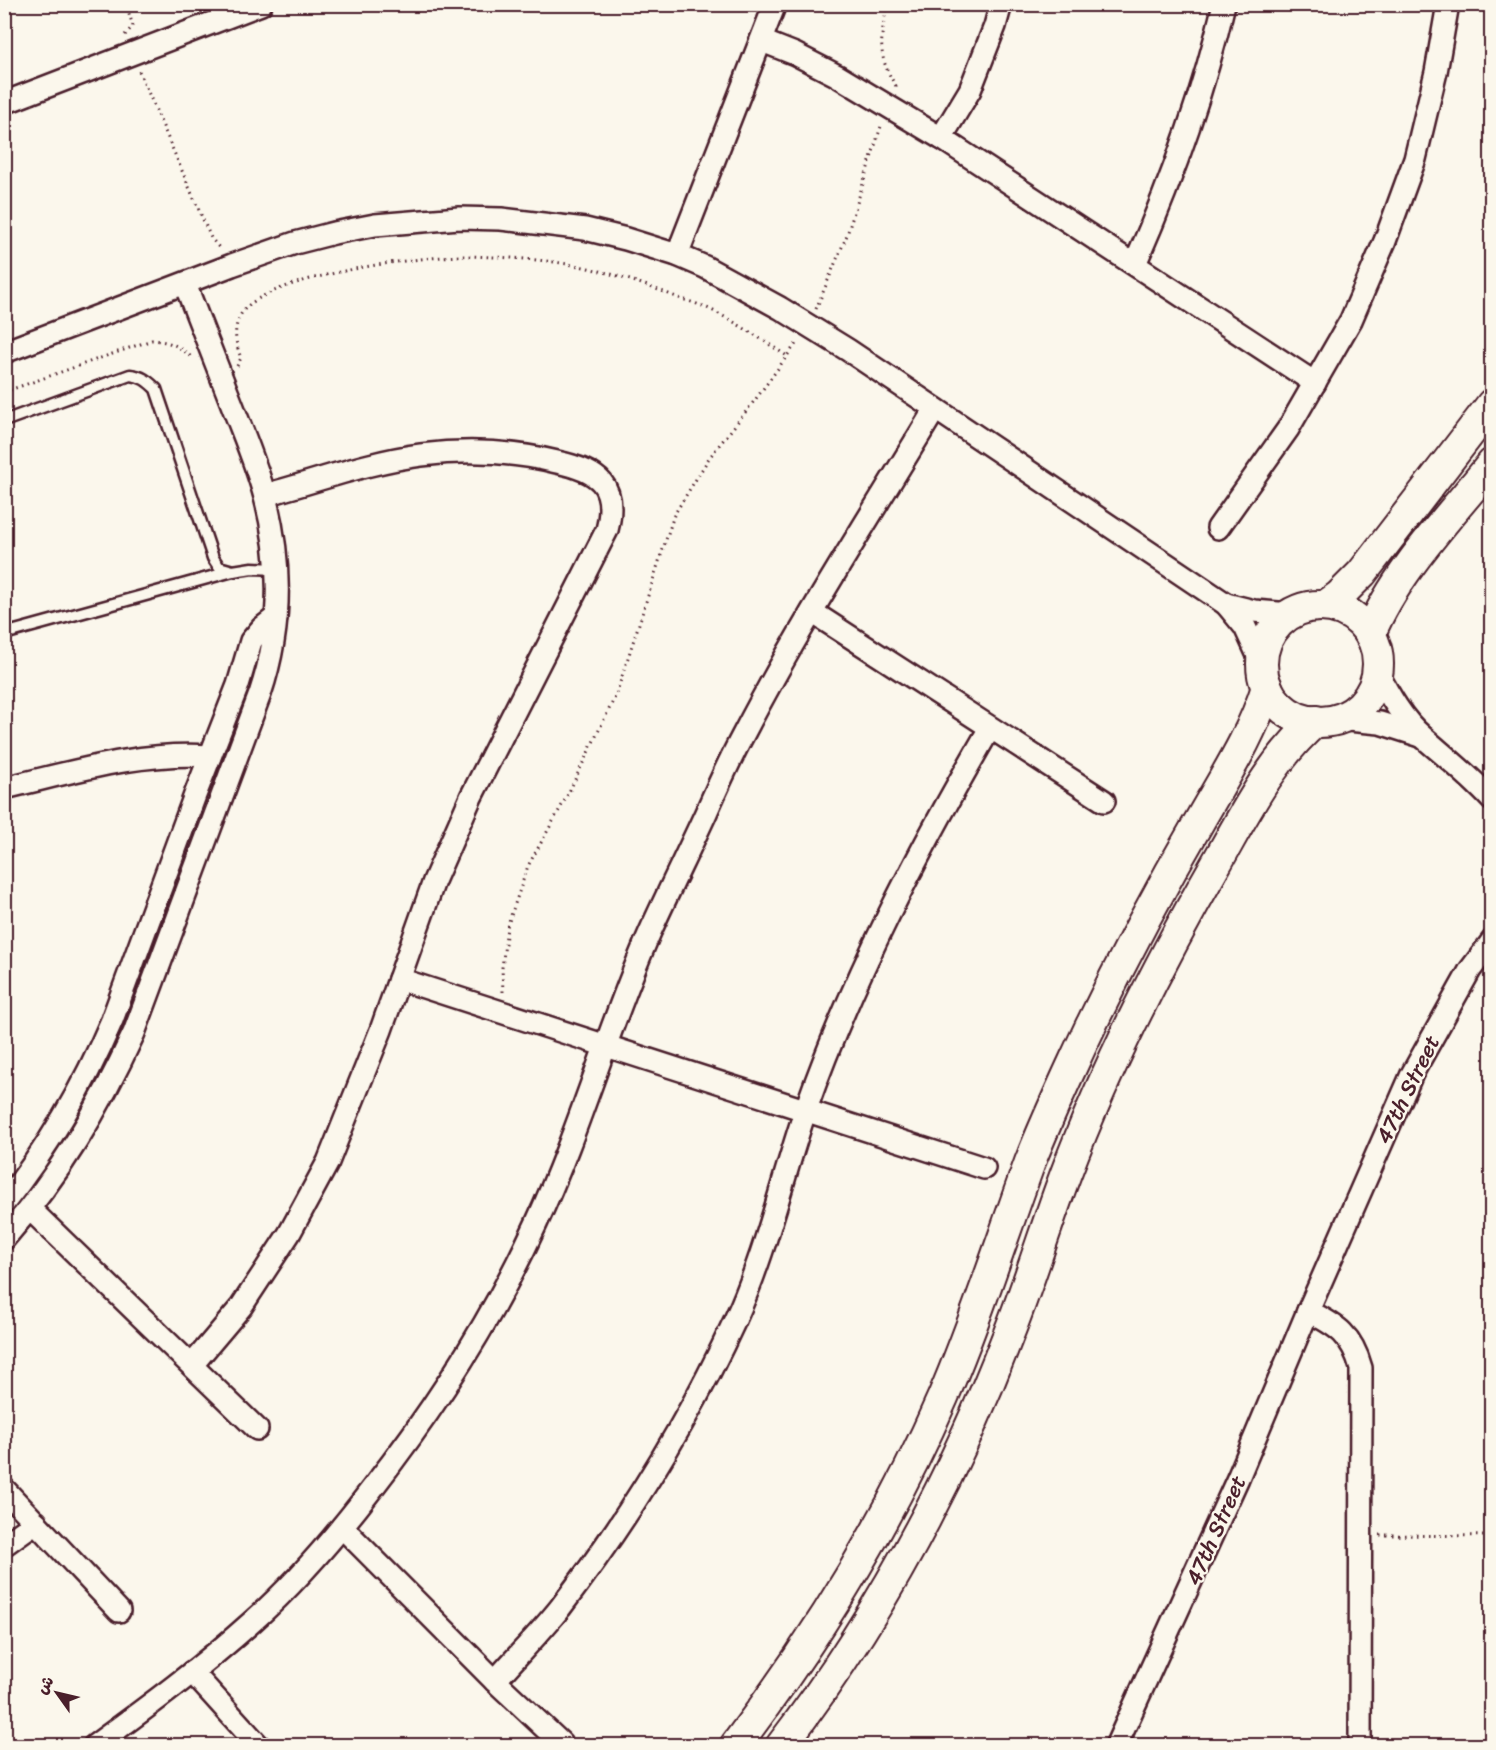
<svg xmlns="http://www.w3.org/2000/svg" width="1496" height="1750" font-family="Sriracha,'Playpen Sans Arabic',sans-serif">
	<rect width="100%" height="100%" fill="#fbf7ec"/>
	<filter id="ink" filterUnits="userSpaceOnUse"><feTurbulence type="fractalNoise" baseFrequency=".0167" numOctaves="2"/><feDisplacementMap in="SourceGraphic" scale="12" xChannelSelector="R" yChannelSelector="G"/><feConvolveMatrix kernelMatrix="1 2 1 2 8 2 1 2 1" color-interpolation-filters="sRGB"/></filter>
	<g filter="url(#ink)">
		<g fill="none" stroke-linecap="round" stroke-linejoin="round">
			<defs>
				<g id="lane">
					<path d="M4,421l126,-46c12,1 18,6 26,14l57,169 6,9 14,4"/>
					<polyline points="4,634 233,571 252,568 277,569"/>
				</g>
				<g id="street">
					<polyline points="762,41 795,54 836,75 941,138 1315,383"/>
					<polyline points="4,103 261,4"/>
					<polyline points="941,138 970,90 995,26 1001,4"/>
					<polyline points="677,255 775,4"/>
					<path d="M1135,264c37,-84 68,-170 89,-260"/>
					<polyline points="4,352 232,265 295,243 334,233 375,225 459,218 501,219 585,229 626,239 677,255 705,267 780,308 848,350 1226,604 1245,627 1262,664"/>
					<polyline points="1218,528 1288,429 1351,320 1385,241 1415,159 1436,72 1448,4"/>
					<polyline points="1226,604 1254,611 1291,614"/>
					<polyline points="812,612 1104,801"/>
					<path d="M1377,672c12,23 26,48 46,65 24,21 47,39 69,63"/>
					<polyline points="1337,719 1380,723 1421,736"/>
					<path d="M4,788c69,-16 136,-37 206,-32"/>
					<polyline points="399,979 984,1168"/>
					<path d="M4,1203c45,-56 80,-117 108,-183l83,-225 43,-110 13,-44 11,-13 14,-11"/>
					<polyline points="30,1209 257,1429"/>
					<path d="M4,1239c57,-66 94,-128 130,-206l126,-339c22,-65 22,-132 5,-197 -8,-31 -21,-61 -32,-90 -16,-41 -32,-82 -48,-123"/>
					<path d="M1308,1311c30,15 44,24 53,57l-1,378"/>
					<path d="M192,1365l49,-58 48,-73 39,-72 53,-132 53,-149 37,-84 136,-267c11,-45 -8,-59 -50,-68 -45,-11 -90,-13 -136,-7 -50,6 -107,27 -156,40"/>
					<polyline points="4,1489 119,1611"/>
					<polyline points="342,1527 495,1681 561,1743"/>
					<polyline points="4,1545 36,1522"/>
					<polyline points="192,1672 259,1746"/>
					<path d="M495,1681c21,-24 45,-48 65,-73 68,-89 128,-186 175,-288 31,-67 47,-141 71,-211 47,-133 113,-259 184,-381"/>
					<path d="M94,1746c55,-40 109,-80 159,-125 44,-39 82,-84 118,-131 65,-83 121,-170 165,-266 44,-95 72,-197 114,-292 18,-40 37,-78 55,-117 12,-27 24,-54 38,-80 58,-112 127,-218 192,-326"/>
					<polyline points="1116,1746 1238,1478 1308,1311 1412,1074 1470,970 1492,941"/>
				</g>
				<g id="secondary">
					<polyline points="1325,606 1339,596 1362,573 1492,404"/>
					<circle cx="1320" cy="664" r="58"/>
					<path d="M1370,634c25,-61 80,-118 122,-170"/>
					<path d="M735,1746c82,-108 154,-225 208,-349 33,-76 58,-156 87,-235 16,-41 35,-81 53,-120 36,-76 75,-150 117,-222 25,-44 52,-85 67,-133"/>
					<path d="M781,1746c96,-125 172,-267 228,-413 21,-53 37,-107 57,-160 40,-106 94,-211 150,-309 29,-51 55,-104 100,-143"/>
				</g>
			</defs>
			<use href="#lane" stroke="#4a1f2b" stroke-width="15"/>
			<use href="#street" stroke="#4a1f2b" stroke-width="26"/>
			<use href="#secondary" stroke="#4a1f2b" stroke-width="34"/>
			<g stroke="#4a1f2b" stroke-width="3" stroke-dasharray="1.5 4.5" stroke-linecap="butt">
				<path d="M887,4c-6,35 -11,51 9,82l-2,3"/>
				<polyline points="125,35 133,26 126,4"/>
				<polyline points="139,71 211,238 221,250"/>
				<polyline points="816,309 847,235 882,123"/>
				<path d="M237,366l4,-8c-6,-16 -9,-31 2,-47 27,-35 177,-55 222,-55 38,1 77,3 114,10 34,7 67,19 100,32 12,4 26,8 38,15 24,12 47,28 70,43"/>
				<path d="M4,392l148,-52c17,1 28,6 40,18"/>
				<polyline points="503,992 502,968 507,927 528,866 566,798 616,695 674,515 709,458 755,400 798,341"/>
				<polyline points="1380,1535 1492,1536"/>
			</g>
			<use href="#lane" stroke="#fbf7ec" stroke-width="10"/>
			<use href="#street" stroke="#fbf7ec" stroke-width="21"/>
			<use href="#secondary" stroke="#fbf7ec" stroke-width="30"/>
		</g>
	</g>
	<g text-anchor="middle" stroke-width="4.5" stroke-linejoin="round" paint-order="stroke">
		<g font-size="22" fill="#4a1f2b" stroke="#fbf7ec">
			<text transform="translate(1407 1089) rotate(-64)" y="8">47th Street</text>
			<text transform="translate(1215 1530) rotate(-66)" y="8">47th Street</text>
		</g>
	</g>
	<rect width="1496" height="1750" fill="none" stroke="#fbf7ec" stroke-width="24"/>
	<rect x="12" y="12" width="1472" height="1726" fill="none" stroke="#4a1f2b" stroke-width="2" filter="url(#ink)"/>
	<g transform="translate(57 1693) rotate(304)" stroke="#fbf7ec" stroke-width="4.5" paint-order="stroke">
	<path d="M0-4.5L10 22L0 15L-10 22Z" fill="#4a1f2b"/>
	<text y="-9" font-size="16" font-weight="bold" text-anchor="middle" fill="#4a1f2b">ش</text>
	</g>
</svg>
